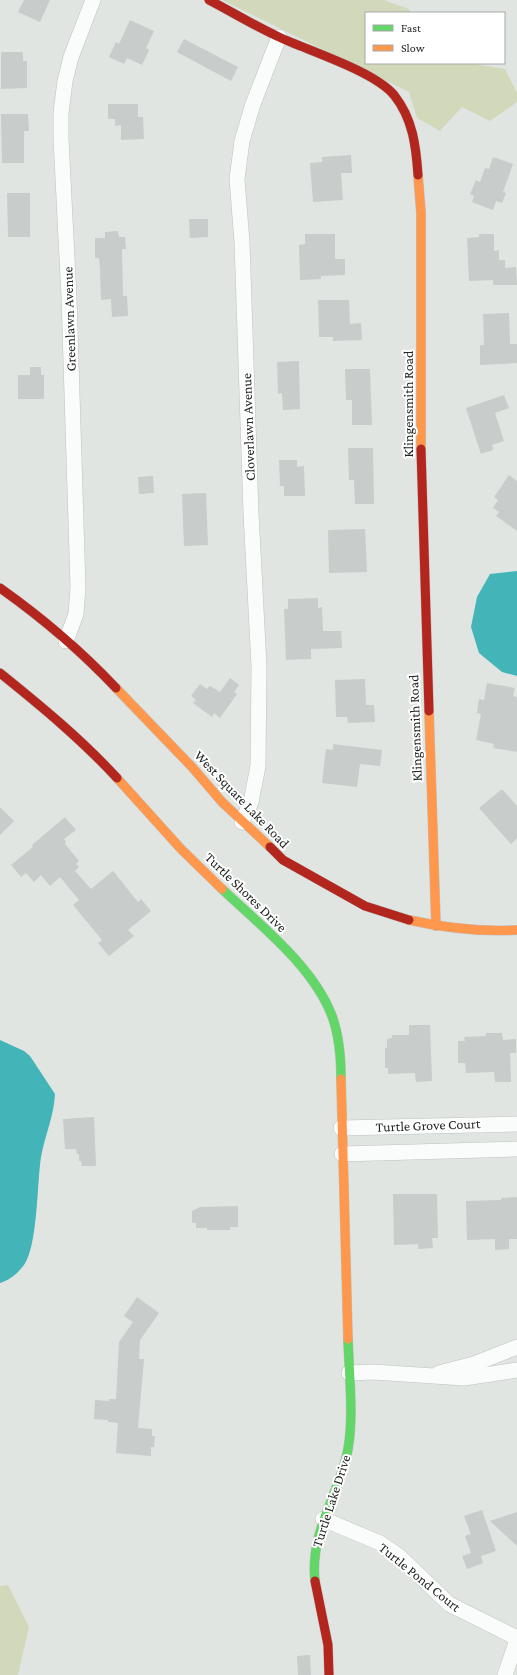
<svg xmlns="http://www.w3.org/2000/svg" width="517" height="1675" font-family="'Crimson Pro',serif">
	<rect width="100%" height="100%" fill="#e0e5e2"/>
	<g fill="#d2d9bb">
		<polygon points="222,0 384,0 409,9 411,13 366,13 366,63 469,63 505,69 517,93 517,102 490,121 462,107 440,131 417,118 409,92"/>
		<polygon points="8,1585 29,1627 18,1675 0,1675 0,1586"/>
	</g>
	<g fill="#43b4b8">
		<polygon points="517,571 517,676 502,672 479,653 471,627 477,597 490,574"/>
		<path d="M0,1040l24,11 6,5 25,38c-1,22 -10,41 -14,63 -4,25 -3,88 -17,108 -6,8 -14,15 -24,18z"/>
	</g>
	<g fill="#c8ccca">
		<polygon points="24,0 50,0 40,22 18,12"/>
		<polygon points="130,20 154,31 146,48 149,50 142,65 127,58 124,64 109,57 116,42 119,44"/>
		<polygon points="184,39 238,67 231,81 177,52"/>
		<polygon points="1,52 23,52 23,61 27,61 27,88 1,89"/>
		<polygon points="108,104 138,104 138,117 143,117 144,139 121,140 121,125 115,126 115,119 108,119"/>
		<polygon points="1,114 28,114 29,131 24,131 24,163 2,163"/>
		<polygon points="351,155 352,173 341,173 343,200 313,202 310,163 322,162 322,157"/>
		<polygon points="493,157 513,164 503,192 506,193 502,203 496,201 493,210 472,202 474,196 470,194 476,180 480,182 485,168 489,169"/>
		<polygon points="7,193 30,193 30,237 8,237"/>
		<polygon points="189,219 208,219 208,237 190,238"/>
		<polygon points="118,231 119,237 125,237 126,249 122,249 123,296 127,296 128,316 112,317 111,299 101,300 100,269 99,258 95,258 95,238 105,238 105,232"/>
		<polygon points="305,234 335,234 335,259 345,259 345,275 321,276 321,279 300,280 299,245 305,244"/>
		<polygon points="479,234 494,234 494,251 499,250 499,260 505,260 505,268 516,267 517,285 493,285 493,280 469,281 467,238 479,237"/>
		<polygon points="318,300 349,300 350,324 361,323 362,340 333,341 333,337 319,337"/>
		<polygon points="509,313 510,344 517,344 517,363 480,365 480,345 484,345 483,314"/>
		<polygon points="299,361 300,409 283,410 282,393 278,394 277,362"/>
		<polygon points="30,367 41,367 41,375 44,375 44,399 18,399 18,375 30,375"/>
		<polygon points="345,369 370,369 372,425 352,425 352,400 346,400"/>
		<polygon points="504,395 509,408 495,413 504,441 492,445 493,450 481,454 466,408"/>
		<polygon points="348,448 373,448 374,504 355,504 354,480 349,480"/>
		<polygon points="279,460 297,460 297,467 304,466 305,496 284,496 284,486 280,486"/>
		<polygon points="509,475 517,481 517,531 496,516 499,512 493,508 498,500 494,497"/>
		<polygon points="153,476 154,493 139,494 138,477"/>
		<polygon points="206,493 208,545 184,546 182,494"/>
		<polygon points="365,529 367,572 329,573 328,530"/>
		<polygon points="318,598 318,608 322,607 323,631 341,631 342,648 311,649 311,659 286,660 284,609 288,609 288,599"/>
		<polygon points="230,678 239,685 234,692 237,694 220,718 214,713 212,717 193,703 196,700 191,696 200,684 207,689 210,686 220,692"/>
		<polygon points="365,679 366,705 374,705 375,722 348,723 347,717 336,717 335,680"/>
		<polygon points="487,683 515,688 513,696 517,697 517,752 493,748 494,744 476,740 481,714 477,713 479,699 484,700"/>
		<polygon points="333,744 382,750 380,766 360,764 357,787 322,783 326,749 333,750"/>
		<polygon points="502,789 517,806 517,838 511,844 479,808"/>
		<polygon points="0,807 14,821 0,835"/>
		<polygon points="65,817 76,830 64,839 66,842 65,844 79,861 76,864 79,867 75,871 91,889 113,871 138,902 141,899 151,911 128,930 134,936 109,956 98,943 102,940 73,905 79,900 60,877 50,886 41,875 34,882 26,873 21,877 11,865 33,847 32,845"/>
		<polygon points="409,1025 430,1025 432,1081 416,1082 415,1073 388,1074 388,1068 385,1068 385,1048 387,1048 387,1039 392,1038 392,1035 409,1035"/>
		<polygon points="486,1033 502,1033 503,1040 516,1039 516,1053 510,1053 511,1082 495,1082 494,1072 466,1073 465,1063 458,1063 458,1041 465,1041 464,1037 486,1036"/>
		<polygon points="94,1117 96,1166 82,1166 81,1161 79,1161 79,1154 77,1154 76,1149 65,1149 63,1119"/>
		<polygon points="393,1194 437,1194 438,1238 432,1238 433,1248 418,1249 418,1244 394,1245"/>
		<polygon points="517,1197 517,1239 509,1239 509,1249 495,1250 495,1239 467,1240 466,1201 501,1200 501,1198"/>
		<polygon points="238,1206 238,1227 230,1227 230,1230 207,1230 207,1228 196,1228 196,1223 192,1223 192,1211 200,1207"/>
		<polygon points="137,1297 159,1313 140,1340 139,1359 144,1359 138,1428 152,1429 152,1436 155,1436 154,1447 151,1447 151,1456 116,1453 118,1423 108,1422 108,1420 94,1419 95,1400 109,1401 109,1399 116,1399 119,1342 133,1322 124,1316"/>
		<polygon points="482,1510 496,1551 481,1556 483,1563 467,1569 462,1556 471,1553 465,1536 471,1534 464,1516"/>
		<polygon points="517,1512 517,1546 490,1521"/>
		<polygon points="308,1655 310,1655 311,1675 298,1675 297,1656"/>
	</g>
	<g fill="none" stroke-linecap="round" stroke-linejoin="round">
		<defs>
			<g id="street">
				<polyline points="66,641 76,614 78,587 69,297 61,139 61,113 65,81 71,57 93,0"/>
				<polyline points="242,822 251,802 258,766 259,666 251,513 242,242 237,179 242,141 253,104 279,37"/>
				<polyline points="341,1128 517,1124"/>
				<polyline points="342,1154 517,1149"/>
				<polyline points="349,1373 373,1372 464,1378 517,1370"/>
				<polyline points="439,1373 474,1364 517,1347"/>
				<polyline points="323,1519 380,1543 399,1556 449,1604 517,1638"/>
				<polyline points="505,1675 517,1640"/>
			</g>
			<g id="fast">
				<path d="M222,889c38,36 91,77 110,127 7,19 9,43 9,63"/>
				<path d="M315,1581c-5,-47 20,-80 31,-123 9,-33 3,-84 2,-119"/>
			</g>
			<g id="slow">
				<polyline points="418,175 421,213 421,449"/>
				<polyline points="116,688 192,767 222,802 270,847"/>
				<polyline points="429,711 436,926"/>
				<polyline points="117,778 181,849 222,889"/>
				<path d="M409,920c36,8 72,12 108,10"/>
				<polyline points="341,1079 348,1339"/>
			</g>
			<g id="jam">
				<path d="M209,0c23,12 46,26 70,37 30,14 95,34 115,58 19,24 22,51 24,80"/>
				<polyline points="421,449 429,711"/>
				<path d="M0,588c41,29 81,63 116,100"/>
				<path d="M0,673c41,33 81,66 117,105"/>
				<polyline points="270,847 283,860 365,906 409,920"/>
				<polyline points="315,1581 328,1645 329,1675"/>
			</g>
		</defs>
		<use href="#street" stroke="#bfc2c0" stroke-width="16"/>
		<use href="#fast" stroke="#bfc2c0" stroke-width="10"/>
		<use href="#slow" stroke="#bfc2c0" stroke-width="10"/>
		<use href="#jam" stroke="#bfc2c0" stroke-width="10"/>
		<use href="#street" stroke="#fafbfb" stroke-width="15"/>
		<use href="#fast" stroke="#63d668" stroke-width="9"/>
		<use href="#slow" stroke="#ff974d" stroke-width="9"/>
		<use href="#jam" stroke="#b3261e" stroke-width="9"/>
	</g>
	<g text-anchor="middle" stroke-width="4" stroke-linejoin="round" paint-order="stroke">
		<g font-size="14" fill="#232624" stroke="#fff">
			<text transform="translate(69 319) rotate(-92)" y="5">Greenlawn Avenue</text>
			<text transform="translate(408 404) rotate(-90)" y="5">Klingensmith Road</text>
			<text transform="translate(248 427) rotate(-92)" y="5">Cloverlawn Avenue</text>
			<text transform="translate(415 728) rotate(-92)" y="5">Klingensmith Road</text>
			<text transform="translate(242 799) rotate(46)" y="5">West Square Lake Road</text>
			<text transform="translate(246 892) rotate(44)" y="5">Turtle Shores Drive</text>
			<text transform="translate(428 1125) rotate(-2)" y="5">Turtle Grove Court</text>
			<text transform="translate(331 1501) rotate(-72)" y="5">Turtle Lake Drive</text>
			<text transform="translate(420 1577) rotate(39)" y="5">Turtle Pond Court</text>
		</g>
	</g>
	<rect x="365" y="12" width="140" height="52" fill="#ffffff" stroke="#a7a8a7"/>
	<rect x="373" y="25" width="20" height="6" fill="#63d668" stroke="#a7a8a7"/>
	<text x="401" y="32" font-size="12" fill="#232624">Fast</text>
	<rect x="373" y="45" width="20" height="6" fill="#ff974d" stroke="#a7a8a7"/>
	<text x="401" y="52" font-size="12" fill="#232624">Slow</text>
</svg>
